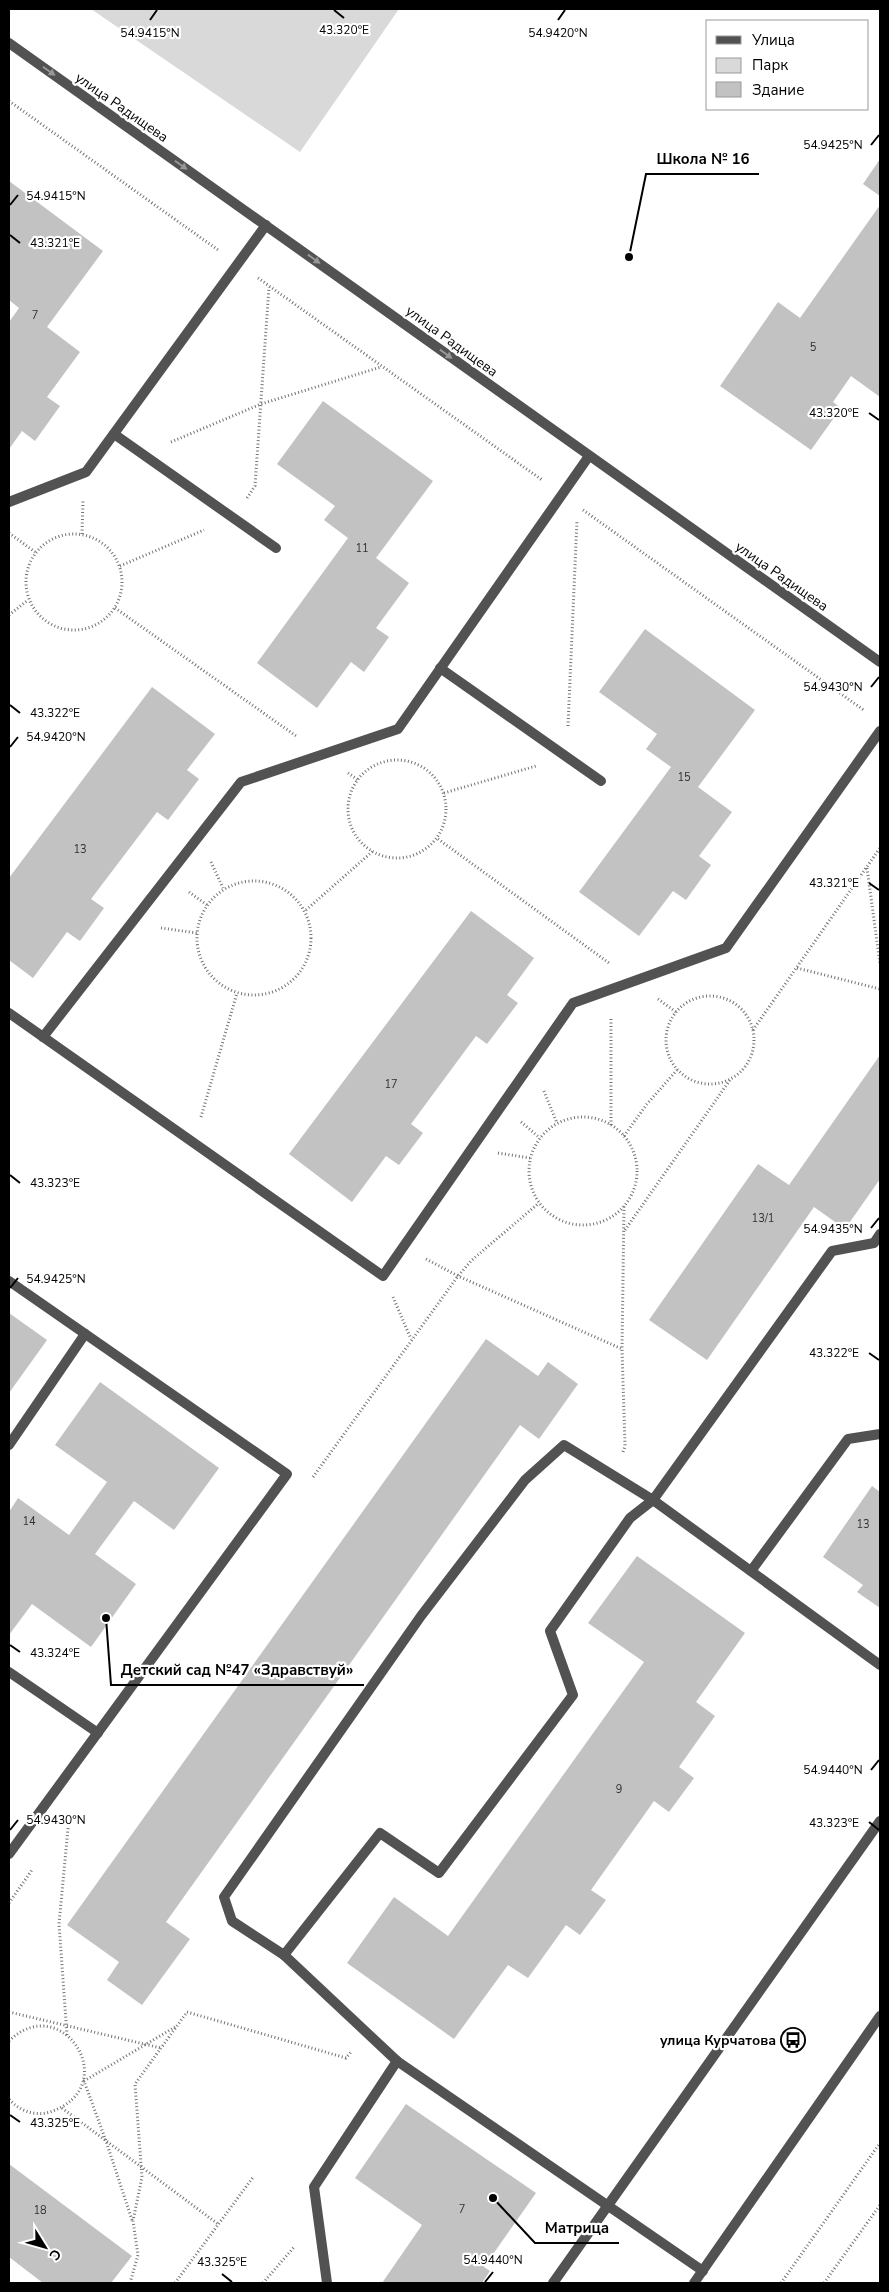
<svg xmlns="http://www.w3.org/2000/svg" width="889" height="2292" font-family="'Nunito Sans',sans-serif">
	<rect width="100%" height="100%" fill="#fff"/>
	<polygon fill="#d9d9d9" points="91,9 399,9 300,152"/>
	<g fill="#c2c2c2">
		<polygon points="880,159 880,196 863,184"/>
		<polygon points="9,181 103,251 47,327 80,352 47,397 60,406 35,441 22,431 9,449 9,322 19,308 9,300"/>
		<polygon points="880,205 880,397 851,376 833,402 841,408 811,450 720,386 778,302 800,318"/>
		<polygon points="323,401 433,481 376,558 409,583 376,628 389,637 364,672 351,662 317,708 257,663 348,538 324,520 335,506 277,464"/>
		<polygon points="645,629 755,710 698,787 732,812 699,856 711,865 686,900 673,891 639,936 579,892 671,767 646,749 657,734 599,692"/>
		<polygon points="152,687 215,734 187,770 199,779 168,820 157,812 91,899 104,908 80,941 67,932 33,978 9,960 9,878"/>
		<polygon points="471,911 534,958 507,995 518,1003 487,1044 476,1036 411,1124 423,1133 399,1165 386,1156 352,1202 289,1154"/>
		<polygon points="880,1055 880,1179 845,1229 814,1207 707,1360 649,1320 758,1164 789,1185"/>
		<polygon points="9,1313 47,1340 9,1393"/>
		<polygon points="486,1339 538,1376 548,1362 578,1384 539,1439 520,1425 166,1922 190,1939 142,2005 107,1980 119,1962 67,1925"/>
		<polygon points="100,1382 219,1468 174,1530 134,1501 95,1554 136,1584 91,1647 32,1604 9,1635 9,1512 18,1498 69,1535 107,1482 55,1445"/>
		<polygon points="872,1486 880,1492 880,1608 857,1592 863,1585 823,1557"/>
		<polygon points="637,1556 745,1633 696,1702 715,1716 679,1767 694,1778 669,1812 654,1801 591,1890 606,1900 580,1935 566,1925 528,1978 508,1965 454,2039 347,1963 394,1897 448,1936 644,1662 588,1623"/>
		<polygon points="406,2104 536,2193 484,2267 490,2271 482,2283 382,2283 422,2225 355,2178"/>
		<polygon points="9,2164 132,2256 111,2283 43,2283 9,2257"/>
	</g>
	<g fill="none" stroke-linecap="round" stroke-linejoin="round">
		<g stroke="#747474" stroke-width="3" stroke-dasharray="1 2.5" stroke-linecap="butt">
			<polyline points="9,101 218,250"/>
			<polyline points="258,278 542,480"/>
			<polyline points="171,442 261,404 381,367"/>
			<polyline points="247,498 255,486 269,287"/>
			<polyline points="583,510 865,711"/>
			<polyline points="9,533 35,552"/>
			<circle cx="74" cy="582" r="48"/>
			<polyline points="82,534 83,500"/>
			<polyline points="120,566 204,530"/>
			<polyline points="115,608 296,736"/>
			<polyline points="9,615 28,600"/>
			<polyline points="568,726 577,520"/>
			<circle cx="397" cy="809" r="49"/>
			<polyline points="348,773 358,780"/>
			<polyline points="444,793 536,766"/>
			<polyline points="438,839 609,963"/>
			<polyline points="211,862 223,888"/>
			<polyline points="867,868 880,964"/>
			<circle cx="254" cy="938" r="57"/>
			<polyline points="189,892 207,905"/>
			<polyline points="306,910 373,851"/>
			<polyline points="161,928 197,933"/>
			<polyline points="797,968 880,989"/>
			<circle cx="710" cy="1040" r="44"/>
			<polyline points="658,999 676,1012"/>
			<polyline points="753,1030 880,848"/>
			<polyline points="544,1091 557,1123"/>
			<polyline points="201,1117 237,993"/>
			<circle cx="583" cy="1171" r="54"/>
			<polyline points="521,1122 540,1138"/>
			<polyline points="611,1125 611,1017"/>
			<polyline points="624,1136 647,1104 677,1070"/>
			<polyline points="498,1153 530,1158"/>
			<polyline points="625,1230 730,1080"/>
			<polyline points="426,1259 458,1276 622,1349"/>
			<polyline points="393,1297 411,1339"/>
			<polyline points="623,1452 625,1446 622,1349 624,1206"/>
			<polyline points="313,1477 458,1276 472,1260 539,1203"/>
			<polyline points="9,1903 32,1870"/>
			<polyline points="9,2012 161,2048"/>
			<polyline points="67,2035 59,1924 69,1818"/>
			<path d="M9,2041c53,-52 116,46 41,71 -15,5 -32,-2 -41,-13"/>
			<polyline points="62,2108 218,2224"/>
			<polyline points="132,2220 106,2141 84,2081 175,2027"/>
			<polyline points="130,2283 138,2255 133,2221 142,2177 135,2084 187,2012 346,2058 351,2052"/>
			<polyline points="175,2283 254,2176"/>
			<polyline points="263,2283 295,2246"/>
			<polyline points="781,2283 880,2143"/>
			<polyline points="824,2283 880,2205"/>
		</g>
		<g stroke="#525252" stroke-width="10">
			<polyline points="114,434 276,548"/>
			<polyline points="9,502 86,472 266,225"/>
			<polyline points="440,668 601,781"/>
			<polyline points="9,1013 383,1276 573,1003 726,948 880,731"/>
			<polyline points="43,1037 241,782 398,729 589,456"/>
			<polyline points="9,1281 287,1474 9,1854"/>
			<polyline points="9,1445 85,1334"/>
			<polyline points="751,1571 848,1439 880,1434"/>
			<polyline points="9,1672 98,1733"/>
			<polyline points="284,1955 232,1921 224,1897 421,1616 525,1480 564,1445 653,1500 832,1251 874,1243 880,1234"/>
			<polyline points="703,2271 397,2061 284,1955 380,1833 439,1873 573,1695 550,1631 630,1518 653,1500 880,1665"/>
			<polyline points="327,2283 314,2187 397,2061"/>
			<polyline points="553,2283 880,1821"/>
		</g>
		<polyline stroke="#525252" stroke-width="10" points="9,43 880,662"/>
		<polyline stroke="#525252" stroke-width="10" points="694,2283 880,2016"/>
	</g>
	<defs><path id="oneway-solid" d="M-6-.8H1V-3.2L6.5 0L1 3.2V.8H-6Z" transform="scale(1.25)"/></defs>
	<g fill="#979797">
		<use href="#oneway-solid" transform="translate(49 71) rotate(35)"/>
		<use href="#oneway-solid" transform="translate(181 165) rotate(35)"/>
		<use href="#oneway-solid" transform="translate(314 259) rotate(36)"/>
		<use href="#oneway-solid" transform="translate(446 354) rotate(36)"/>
	</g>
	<path fill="none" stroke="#000" stroke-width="2" d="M334,10l10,8M150,20l7,-10M558,20l7,-10M871,145l8,-10M10,205l8,-10M10,235l10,8M869,413l10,7M871,687l8,-10M10,705l10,8M10,747l8,-10M869,883l10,7M10,1175l10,8M871,1228l8,-10M10,1288l8,-10M869,1353l10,7M10,1645l10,7M871,1770l8,-10M869,1822l10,8M10,1830l8,-10M10,2115l10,7M222,2274l10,8M485,2282l8,-10"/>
	<defs>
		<symbol id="bus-ring" viewBox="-11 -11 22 22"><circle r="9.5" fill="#fff" stroke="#000" stroke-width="1.5"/><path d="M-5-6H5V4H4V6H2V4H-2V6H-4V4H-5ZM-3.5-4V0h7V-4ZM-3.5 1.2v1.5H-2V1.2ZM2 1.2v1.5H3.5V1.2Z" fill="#000"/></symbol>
	</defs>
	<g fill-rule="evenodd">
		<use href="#bus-ring" x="779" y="2026" width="28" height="28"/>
	</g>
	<g text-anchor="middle" stroke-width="4.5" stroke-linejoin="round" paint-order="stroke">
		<g font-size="11" fill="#303030">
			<text x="35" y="319">7</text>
			<text x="813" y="351">5</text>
			<text x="362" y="552">11</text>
			<text x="684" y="781">15</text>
			<text x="80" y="853">13</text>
			<text x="391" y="1088">17</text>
			<text x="763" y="1222">13/1</text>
			<text x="29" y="1525">14</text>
			<text x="863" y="1528">13</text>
			<text x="619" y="1793">9</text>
			<text x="462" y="2213">7</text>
			<text x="40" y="2214">18</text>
		</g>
		<g font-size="14" fill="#000" stroke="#fff">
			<text transform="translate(122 107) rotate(35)" y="5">улица Радищева</text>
			<text transform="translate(452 341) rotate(36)" y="5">улица Радищева</text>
			<text transform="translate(782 576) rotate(35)" y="5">улица Радищева</text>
		</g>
		<g font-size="14" font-weight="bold" fill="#000" stroke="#fff" text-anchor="end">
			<text x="776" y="2045">улица Курчатова</text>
		</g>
	</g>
	<g font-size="12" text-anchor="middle" fill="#000" stroke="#fff" stroke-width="4.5" stroke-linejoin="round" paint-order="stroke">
		<text x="344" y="34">43.320°E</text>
		<text x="150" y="37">54.9415°N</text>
		<text x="558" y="37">54.9420°N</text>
		<text x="833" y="149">54.9425°N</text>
		<text x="56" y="200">54.9415°N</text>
		<text x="55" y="247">43.321°E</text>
		<text x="834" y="417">43.320°E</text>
		<text x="833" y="691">54.9430°N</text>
		<text x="55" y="717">43.322°E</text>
		<text x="56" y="741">54.9420°N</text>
		<text x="834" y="887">43.321°E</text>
		<text x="55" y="1187">43.323°E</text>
		<text x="833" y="1233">54.9435°N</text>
		<text x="56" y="1283">54.9425°N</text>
		<text x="834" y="1357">43.322°E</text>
		<text x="55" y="1657">43.324°E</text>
		<text x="833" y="1774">54.9440°N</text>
		<text x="56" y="1824">54.9430°N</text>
		<text x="834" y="1827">43.323°E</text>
		<text x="55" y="2127">43.325°E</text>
		<text x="493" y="2264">54.9440°N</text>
		<text x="222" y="2266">43.325°E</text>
	</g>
	<path fill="none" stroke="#000" stroke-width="2" d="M629 257L646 174H759M106 1618L111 1685H364M493 2198L535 2243H619"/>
	<g fill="#000" stroke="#fff" stroke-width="2">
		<circle cx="629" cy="257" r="5"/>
		<circle cx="106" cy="1618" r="5"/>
		<circle cx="493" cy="2198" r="5"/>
	</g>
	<g font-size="15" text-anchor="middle" font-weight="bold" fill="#000" stroke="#fff" stroke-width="4.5" stroke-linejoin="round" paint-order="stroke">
		<text x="703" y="164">Школа № 16</text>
		<text x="237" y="1675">Детский сад №47 «Здравствуй»</text>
		<text x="577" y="2233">Матрица</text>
	</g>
	<rect width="889" height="2292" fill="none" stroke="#000000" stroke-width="20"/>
	<rect x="706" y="20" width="162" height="90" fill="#ffffff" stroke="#999999"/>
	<rect x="716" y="36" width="25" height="8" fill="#525252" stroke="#999999"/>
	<text x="752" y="45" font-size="15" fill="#000000">Улица</text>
	<rect x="716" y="58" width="25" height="15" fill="#d9d9d9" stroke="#999999"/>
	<text x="752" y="70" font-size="15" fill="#000000">Парк</text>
	<rect x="716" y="82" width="25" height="15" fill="#c2c2c2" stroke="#999999"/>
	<text x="752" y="95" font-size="15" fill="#000000">Здание</text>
	<g transform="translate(45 2247) rotate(127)" stroke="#ffffff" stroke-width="4" paint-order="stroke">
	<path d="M0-4L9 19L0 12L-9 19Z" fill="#000000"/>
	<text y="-8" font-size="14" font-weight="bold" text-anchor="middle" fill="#000000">С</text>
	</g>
</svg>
